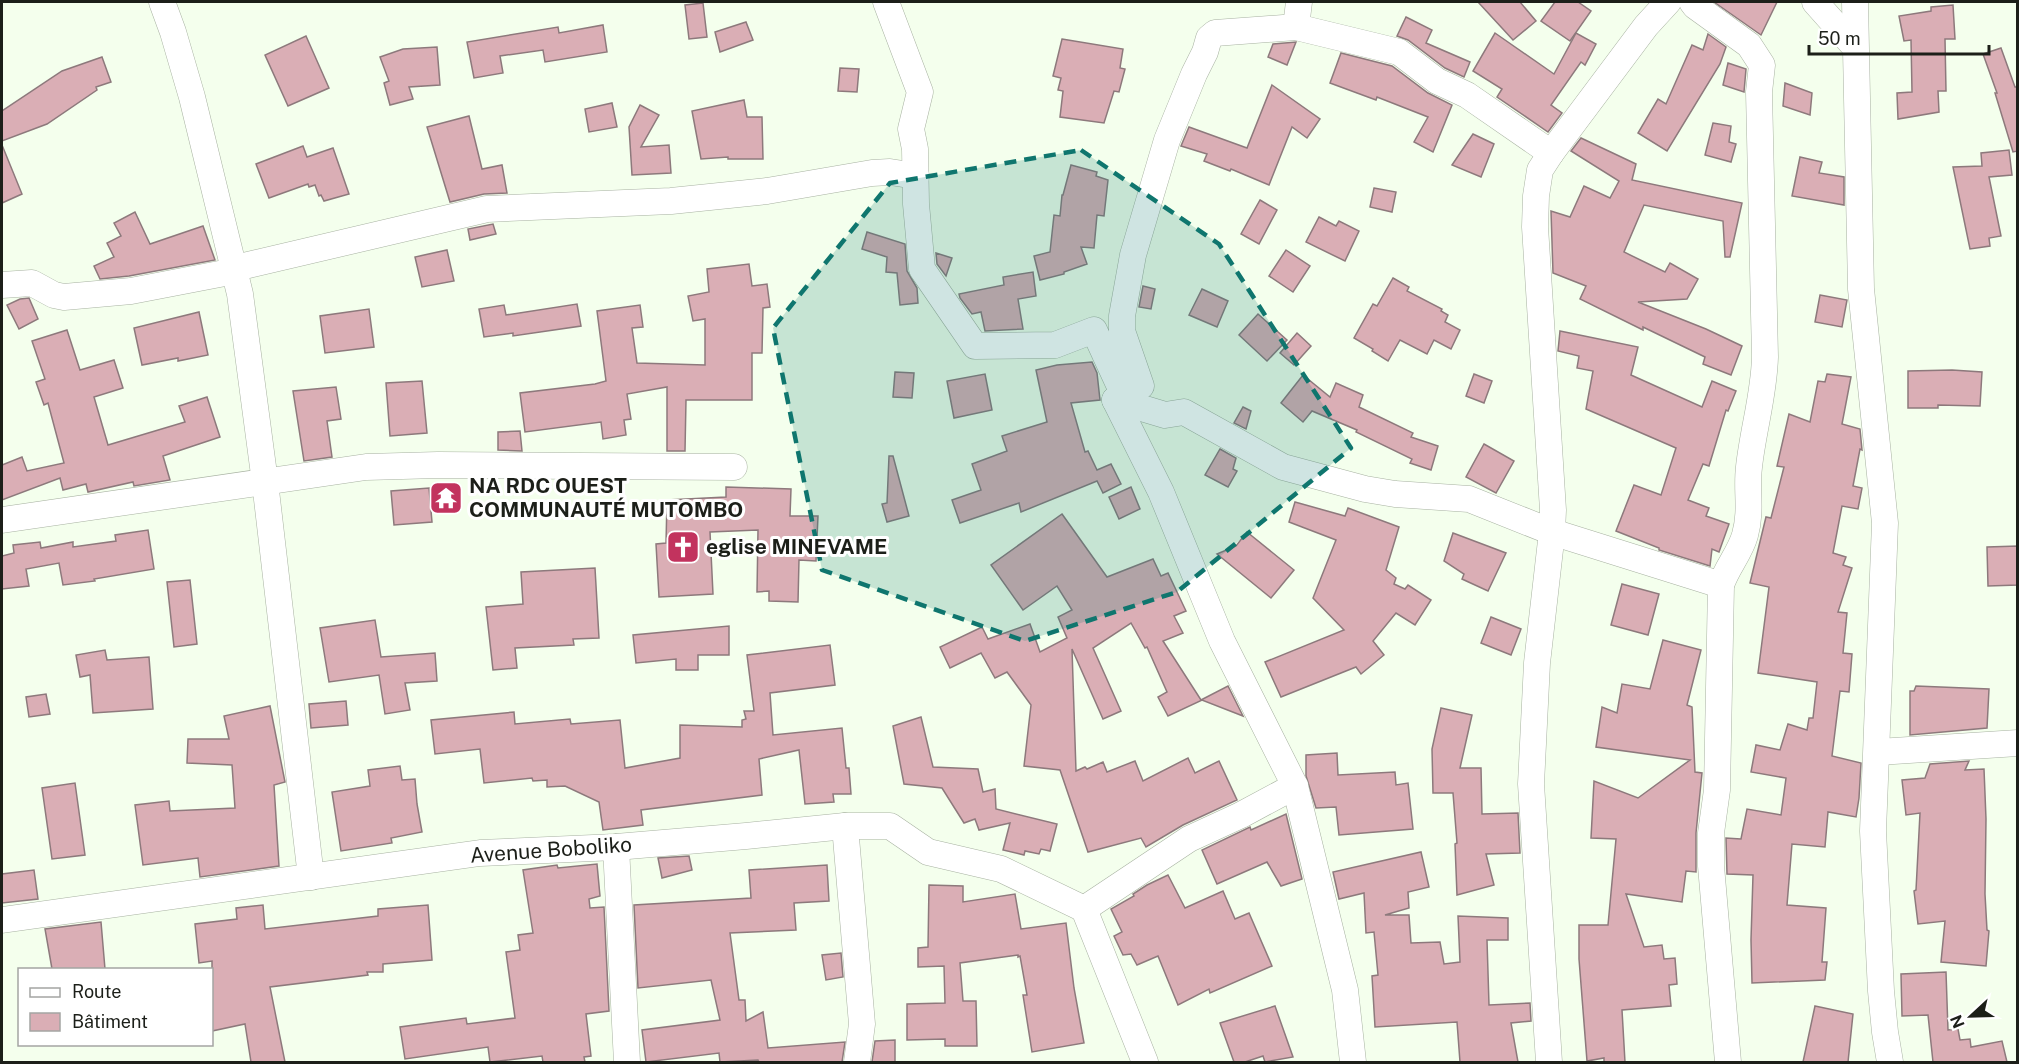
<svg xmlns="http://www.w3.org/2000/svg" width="2019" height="1064" font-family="'Public Sans',sans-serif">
	<rect width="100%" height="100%" fill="#f4ffed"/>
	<g fill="#daaeb5" stroke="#8d797c" stroke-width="1.5">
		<polygon points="1478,2 1520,2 1536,21 1513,40"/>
		<polygon points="1555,2 1578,2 1591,11 1570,41 1541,21"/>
		<polygon points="1714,2 1777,2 1761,35"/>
		<polygon points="703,3 707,37 689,39 685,5"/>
		<polygon points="1953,5 1955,39 1945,39 1946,91 1938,91 1939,112 1898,119 1897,93 1912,92 1911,40 1904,41 1899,16 1931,11 1931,7"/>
		<polygon points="1406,17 1432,30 1426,43 1470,62 1464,77 1445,68 1408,40 1397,36"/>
		<polygon points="746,22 753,40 720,52 715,32"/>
		<polygon points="603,25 607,52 545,62 543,50 500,56 503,73 474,78 467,42 558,27 559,33"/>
		<polygon points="1495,33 1554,74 1576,33 1596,44 1585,65 1581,62 1551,105 1562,113 1548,132 1497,97 1502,89 1473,71"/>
		<polygon points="1708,34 1726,47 1720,64 1667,151 1638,133 1658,99 1666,104 1692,45 1703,50"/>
		<polygon points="306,36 329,88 288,106 265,55"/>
		<polygon points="1062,39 1123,49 1120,68 1125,69 1119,92 1114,91 1104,123 1060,117 1063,91 1058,90 1061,78 1053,76"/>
		<polygon points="1296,42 1287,65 1268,57 1273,44"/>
		<polygon points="437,47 440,85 409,87 413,99 390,105 384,83 389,81 380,57 403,49"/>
		<polygon points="2001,48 2015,87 2018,87 2018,151 2013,152 1995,93 1997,93 1983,54"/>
		<polygon points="1341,53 1392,66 1428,93 1452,105 1433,152 1414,142 1428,117 1377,97 1376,100 1330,83"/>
		<polygon points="102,57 111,82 96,87 97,90 47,124 2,141 2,111 62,71"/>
		<polygon points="1728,63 1746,69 1744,92 1723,85"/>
		<polygon points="840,68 859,69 857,92 838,91"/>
		<polygon points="1785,83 1812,93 1810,115 1783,106"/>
		<polygon points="1272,85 1320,119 1307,138 1292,127 1269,185 1231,169 1230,171 1204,161 1207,154 1181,146 1189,127 1247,148"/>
		<polygon points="744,100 747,117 762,117 763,159 728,159 728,157 701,159 692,111"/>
		<polygon points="612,103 617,127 589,132 585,109"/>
		<polygon points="640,105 659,115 641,147 669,145 671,173 632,175 629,127"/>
		<polygon points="469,116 482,169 502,165 507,193 484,194 450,202 427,127"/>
		<polygon points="1713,123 1731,126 1729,142 1736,144 1731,162 1705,155"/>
		<polygon points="1473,134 1494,144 1481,177 1452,165"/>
		<polygon points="1581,138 1636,164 1632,180 1742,203 1730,257 1725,257 1723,221 1644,205 1624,252 1665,272 1670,263 1698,279 1687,299 1638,302 1706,329 1742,346 1731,375 1703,364 1705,357 1643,327 1643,330 1580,299 1586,286 1553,273 1551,211 1570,217 1584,186 1610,198 1619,181 1571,151"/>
		<polygon points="2,145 22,194 2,203"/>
		<polygon points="303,146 307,157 333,148 349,194 324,201 321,195 319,196 315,185 309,187 308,184 269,198 256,164"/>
		<polygon points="2009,150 2012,175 1989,177 2001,236 1989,238 1990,246 1970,249 1953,167 1982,166 1981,153"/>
		<polygon points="1800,157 1822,162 1819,173 1844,177 1844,205 1792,196"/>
		<polygon points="1071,165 1097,172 1096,176 1108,180 1104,216 1097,215 1094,248 1081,247 1087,264 1064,272 1064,274 1040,280 1034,256 1050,252 1054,215 1060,216 1062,195 1063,195"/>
		<polygon points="1374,188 1396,192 1392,212 1370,207"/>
		<polygon points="1260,200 1277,210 1259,244 1241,234"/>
		<polygon points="135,212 150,244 203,226 215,260 129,276 100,279 94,266 114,257 107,243 121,236 114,223"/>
		<polygon points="1319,217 1336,226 1339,221 1359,231 1345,261 1306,242"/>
		<polygon points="493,224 496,234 470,240 468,229"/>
		<polygon points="867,232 905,244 907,271 917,288 918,303 900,305 897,273 886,272 887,257 862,249"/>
		<polygon points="447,250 454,281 422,287 415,257"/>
		<polygon points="1286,250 1310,266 1293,292 1269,276"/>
		<polygon points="936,253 952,258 946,276 937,264"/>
		<polygon points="749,264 752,286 767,284 770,307 763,308 762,353 752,353 752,400 686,400 685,451 667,451 667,387 627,394 631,419 624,420 626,435 603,439 601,422 525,432 520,393 595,384 606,381 597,311 640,305 643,327 632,328 637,363 705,365 705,319 693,321 688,296 709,292 707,269"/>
		<polygon points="1033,272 1036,296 1018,299 1023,329 985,331 981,312 972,314 960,298 959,294 1004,285 1003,277"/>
		<polygon points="1393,278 1409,287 1407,291 1442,309 1441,311 1448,315 1445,322 1460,330 1451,349 1434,340 1427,354 1400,340 1388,361 1372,351 1373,349 1354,338 1373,304 1377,306"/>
		<polygon points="1143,286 1155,289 1151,309 1139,307"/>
		<polygon points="1202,289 1228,301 1217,327 1189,315"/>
		<polygon points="1820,295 1847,300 1842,327 1815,322"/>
		<polygon points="29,298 38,319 19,329 7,305 20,299"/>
		<polygon points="577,304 581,326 513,336 513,333 484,337 479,309 504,305 506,315"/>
		<polygon points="369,309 374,347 325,353 320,316"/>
		<polygon points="199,312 208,355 178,361 178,358 142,365 134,328"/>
		<polygon points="1258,314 1287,340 1267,361 1239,335"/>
		<polygon points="67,330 80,370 114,360 123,388 94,397 108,445 185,422 179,406 207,397 220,437 163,456 170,480 134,486 133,482 88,492 86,484 63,490 60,478 2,500 2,465 22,457 27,471 64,463 48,403 44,405 36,382 45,379 32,341"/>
		<polygon points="1560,331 1638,347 1631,375 1702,407 1712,381 1736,391 1728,411 1726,410 1709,466 1703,464 1688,500 1709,508 1706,516 1729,524 1719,552 1712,549 1710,566 1659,550 1659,548 1616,531 1634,485 1661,495 1676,448 1586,409 1593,371 1577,368 1579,356 1558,351"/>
		<polygon points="1297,333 1311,346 1294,365 1280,353"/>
		<polygon points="1092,362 1097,373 1100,400 1071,403 1085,452 1088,451 1097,470 1111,464 1121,484 1103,493 1097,481 1021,512 1019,503 960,523 952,500 981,490 972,464 1007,451 1002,436 1047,422 1036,370 1057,365"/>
		<polygon points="1952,370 1982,372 1980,406 1938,405 1938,408 1908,408 1908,371"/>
		<polygon points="895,372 914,373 912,398 893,397"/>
		<polygon points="985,374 992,410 954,418 947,381"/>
		<polygon points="1474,374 1492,381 1484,403 1466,396"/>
		<polygon points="1827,374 1851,377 1842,424 1860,429 1862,450 1860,449 1853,486 1862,488 1858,509 1842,506 1833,553 1846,557 1843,565 1852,568 1838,612 1847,613 1843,653 1852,654 1849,692 1840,691 1832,756 1861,763 1859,798 1856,817 1828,812 1825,847 1792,844 1787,905 1826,908 1822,962 1827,962 1825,980 1752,983 1751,940 1753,875 1727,874 1726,838 1741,839 1747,809 1781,815 1786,778 1751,772 1756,745 1780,750 1788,724 1807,730 1809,718 1813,718 1817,682 1758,673 1769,587 1750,583 1766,517 1771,518 1784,467 1777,466 1789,414 1810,422 1818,381 1825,382"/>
		<polygon points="1303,375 1330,397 1336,383 1363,395 1359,407 1413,433 1411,437 1438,446 1431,470 1410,463 1412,459 1356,432 1357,430 1312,411 1303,422 1281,403"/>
		<polygon points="422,381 427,433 390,436 386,383"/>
		<polygon points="336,387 341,419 327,421 332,457 304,461 293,391"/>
		<polygon points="1243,407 1251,411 1246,429 1234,423"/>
		<polygon points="520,431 522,451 498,450 498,432"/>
		<polygon points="1484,444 1514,461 1496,493 1466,477"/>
		<polygon points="1220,449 1236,458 1233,469 1237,471 1228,487 1205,475"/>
		<polygon points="889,456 893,456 909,516 887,522 882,504 887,503"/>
		<polygon points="726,487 791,489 790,516 818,516 816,561 799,560 798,602 769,601 769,591 757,592 758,530 710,532 713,594 659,597 656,544 666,543 667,500 726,497"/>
		<polygon points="1131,487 1140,509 1119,519 1109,497"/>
		<polygon points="429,488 432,522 394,525 391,491"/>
		<polygon points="1295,502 1345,516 1348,508 1399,527 1386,570 1396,578 1394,584 1405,589 1408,585 1431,600 1415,625 1396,613 1373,641 1384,655 1361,674 1356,667 1281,697 1265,662 1344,630 1313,598 1336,540 1289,522"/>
		<polygon points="1062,514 1107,577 1153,559 1161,576 1168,573 1186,611 1174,616 1183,633 1163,641 1201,700 1228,686 1243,716 1202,700 1168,716 1158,697 1167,692 1147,647 1145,648 1131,623 1093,648 1121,711 1103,719 1072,649 1076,771 1085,767 1087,769 1103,762 1107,772 1135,761 1143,781 1188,758 1195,773 1219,761 1237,800 1183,825 1146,847 1141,838 1088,852 1060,770 1024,766 1031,705 1007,672 995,678 981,653 950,668 940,647 982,627 988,639 1030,624 1040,652 1067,638 1058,617 1072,610 1057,586 1023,610 991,565"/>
		<polygon points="148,530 154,569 94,579 95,581 63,585 59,563 26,569 29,586 2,589 2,556 14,553 13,545 40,542 41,548 73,542 73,547 116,541 115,535"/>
		<polygon points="1247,532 1294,570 1271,598 1217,554 1236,546"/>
		<polygon points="1453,533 1506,553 1488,591 1462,579 1464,574 1444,561"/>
		<polygon points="2018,546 2018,585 1988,586 1987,547"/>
		<polygon points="595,568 599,638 573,639 574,645 515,648 517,668 493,670 486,607 523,604 521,572"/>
		<polygon points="190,580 197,644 174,647 167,582"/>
		<polygon points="1622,584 1659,594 1648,635 1611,625"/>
		<polygon points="1491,617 1521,629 1511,655 1481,643"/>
		<polygon points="375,620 381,657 435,653 437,681 405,683 410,710 385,714 379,675 329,682 320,628"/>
		<polygon points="729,626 729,655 698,655 698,670 676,670 676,659 636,663 633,635"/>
		<polygon points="1663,640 1701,650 1687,705 1692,707 1695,772 1702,773 1696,833 1696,872 1686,871 1682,902 1626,894 1644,947 1662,945 1664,959 1675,958 1677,984 1669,985 1671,1006 1622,1010 1625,1062 1604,1062 1604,1058 1587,1061 1579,959 1579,925 1608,925 1616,839 1591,838 1594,781 1638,798 1690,760 1596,747 1602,707 1617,713 1622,684 1650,689"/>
		<polygon points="830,645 835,685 770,693 773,735 842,728 846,768 849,768 851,794 833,794 834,802 805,804 799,750 759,759 762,795 641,810 643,825 603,830 599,802 565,786 547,787 547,780 533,781 532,778 484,783 480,749 435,754 431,720 514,712 515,724 570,719 571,724 620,720 625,768 680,758 680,725 742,727 742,720 746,719 744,711 754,711 747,655"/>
		<polygon points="105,650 107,660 149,657 153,709 93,713 90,675 80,677 76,655"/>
		<polygon points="1916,686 1989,689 1987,728 1910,735 1910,691 1914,691"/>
		<polygon points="46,694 50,714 29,717 26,697"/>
		<polygon points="346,701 348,725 311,728 309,704"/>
		<polygon points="270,706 285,782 274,785 279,866 200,877 198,858 143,865 135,805 169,801 170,811 235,808 232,765 187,763 188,739 229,739 224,716"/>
		<polygon points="1441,708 1472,715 1460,768 1481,768 1482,814 1518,813 1520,853 1486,854 1494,885 1457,895 1455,844 1457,843 1453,793 1433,793 1432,749"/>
		<polygon points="921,717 933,767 978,769 983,792 995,789 996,809 1057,824 1050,851 1041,849 1039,854 1025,851 1024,855 1003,850 1010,823 979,830 975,819 964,823 942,788 904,784 893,726"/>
		<polygon points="1337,753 1338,775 1395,772 1396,785 1408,783 1413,829 1339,835 1336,807 1316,808 1306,776 1306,755"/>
		<polygon points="1969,761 1965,770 1984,769 1986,819 1985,894 1987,930 1989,931 1986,966 1941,962 1945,921 1918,924 1914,891 1916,890 1920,813 1906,815 1902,780 1925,778 1930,764"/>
		<polygon points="400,766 402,780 415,779 417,804 422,832 391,838 392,843 341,851 332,792 370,786 368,770"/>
		<polygon points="75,783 85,855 52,859 42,788"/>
		<polygon points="1286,814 1302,879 1281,886 1267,862 1217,884 1202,850 1250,827 1251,830"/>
		<polygon points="1421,852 1429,887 1408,892 1409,908 1385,915 1409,915 1411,943 1440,942 1444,964 1460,962 1458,916 1508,918 1508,940 1487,940 1489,1005 1530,1003 1531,1021 1511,1023 1518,1062 1460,1062 1457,1022 1375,1027 1372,976 1378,975 1374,932 1366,933 1364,893 1339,899 1333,872"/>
		<polygon points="689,856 692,870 662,878 658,858"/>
		<polygon points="597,864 600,896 589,899 590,908 604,907 609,1011 586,1014 591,1056 584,1057 585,1062 543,1062 542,1056 490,1062 488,1047 405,1059 400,1027 466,1018 467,1024 515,1018 506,952 520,950 518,935 533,933 523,870 557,865 558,868"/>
		<polygon points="827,865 829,901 794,903 796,930 730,933 739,1000 745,1000 746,1021 763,1012 768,1048 845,1042 842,1062 759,1062 758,1060 720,1062 719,1053 646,1062 642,1030 720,1020 711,980 638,988 634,905 751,898 749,870"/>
		<polygon points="34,870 38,899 2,903 2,874"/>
		<polygon points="1168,875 1185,908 1223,891 1235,919 1249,913 1272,966 1210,993 1209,989 1178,1005 1158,956 1137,965 1131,954 1123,955 1114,936 1122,932 1111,909 1134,896 1133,894 1147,885"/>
		<polygon points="929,885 963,886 963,902 1015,894 1021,929 1066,923 1074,988 1084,1043 1032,1052 1023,995 1027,995 1020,956 1018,957 1018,955 960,963 963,1001 976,1001 977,1046 945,1046 945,1039 907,1040 907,1004 945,1003 944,966 918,967 918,948 928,947"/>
		<polygon points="263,905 265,929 378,916 378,909 428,905 432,960 383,964 383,972 367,972 368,975 270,987 285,1062 251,1062 245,1024 212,1031 212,961 199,963 195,924 237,919 236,908"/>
		<polygon points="101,922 105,969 52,969 45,929"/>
		<polygon points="841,953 843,977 826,980 822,955"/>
		<polygon points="1946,972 1948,1030 1958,1029 1960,1040 1970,1039 1971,1047 2002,1041 2007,1062 1933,1062 1928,1015 1902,1016 1901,974"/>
		<polygon points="1275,1006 1293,1057 1265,1062 1263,1056 1245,1062 1234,1062 1220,1023"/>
		<polygon points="1815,1006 1853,1014 1848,1062 1803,1062"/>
		<polygon points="895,1040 895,1062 872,1062 875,1041"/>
	</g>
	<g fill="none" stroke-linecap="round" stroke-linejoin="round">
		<defs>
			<g id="minor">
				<polyline points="162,2 173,32 192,97 240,294 265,482 311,877"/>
				<polyline points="886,2 920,92 911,129 915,149 916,204 922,269 975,346 1055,345 1094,330 1122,391 1141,386 1122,331 1122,316 1133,255 1167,140 1194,74 1205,52 1209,38 1215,33 1296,27 1399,52 1437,81 1467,95 1551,153"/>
				<path d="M1692,2l3,4 54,39 13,20 -3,27 6,265c-1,38 -12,73 -16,110 -3,24 3,42 -4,68 -5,18 -18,32 -24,50l-4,205 -6,43v33l17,196"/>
				<polyline points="1815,2 1855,47"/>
				<polyline points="1855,2 1861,289 1885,523 1873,831 1881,991 1885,1032 1890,1062"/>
				<polyline points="1296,27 1299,2"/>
				<polyline points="2,285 32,283 54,295 64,297 131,291 235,271 244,266 487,209 671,201 767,191 872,173 890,172 916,176"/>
				<polyline points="1115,400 1161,492 1222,641 1295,786 1345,990 1353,1062"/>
				<polyline points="1115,400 1165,415 1184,412 1283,467 1365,489 1395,494 1469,499 1552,532 1721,585"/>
				<polyline points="2,520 366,467 438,465 734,467"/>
				<polyline points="1878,752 2018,743"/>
				<polyline points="845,826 862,1024 857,1062"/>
				<polyline points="616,847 627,1062"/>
				<polyline points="1084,909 1189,839 1241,815 1295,786"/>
				<polyline points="1084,909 1145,1062"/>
				<polyline points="2,920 480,853 616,847 746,836 845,826 890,826 928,852 1001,869 1084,909"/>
				<polyline points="1549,1062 1531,784 1537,663 1552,532 1553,510 1535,227 1536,196 1540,170 1551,153 1646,26 1668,2"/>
			</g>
		</defs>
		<use href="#minor" stroke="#a8b2a2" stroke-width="27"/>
		<use href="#minor" stroke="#fff" stroke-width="26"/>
	</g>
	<path fill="#0f766e" fill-opacity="0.2" stroke="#0f766e" stroke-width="4.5" stroke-dasharray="12 8" stroke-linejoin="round" d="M1081,150l138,94 132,204 -174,144 -152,49 -203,-71 -49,-242 117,-145z"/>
	<defs>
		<symbol id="temple-square" viewBox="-11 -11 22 22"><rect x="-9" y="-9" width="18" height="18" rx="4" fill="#c2335e" stroke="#fff"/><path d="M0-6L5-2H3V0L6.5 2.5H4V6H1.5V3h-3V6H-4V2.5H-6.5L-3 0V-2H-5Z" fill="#fff"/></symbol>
		<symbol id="church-square" viewBox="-11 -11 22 22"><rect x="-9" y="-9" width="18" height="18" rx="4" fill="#c2335e" stroke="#fff"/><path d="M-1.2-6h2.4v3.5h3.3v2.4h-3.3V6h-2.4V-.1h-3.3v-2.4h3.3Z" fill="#fff"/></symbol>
	</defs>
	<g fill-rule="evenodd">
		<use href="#temple-square" x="427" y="479" width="38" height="38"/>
		<use href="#church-square" x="664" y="528" width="38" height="38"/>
	</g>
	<g text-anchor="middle" stroke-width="6" stroke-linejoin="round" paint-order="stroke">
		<g font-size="21" font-weight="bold" fill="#1c1f19" stroke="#fff" text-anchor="start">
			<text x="469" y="493">NA RDC OUEST<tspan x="469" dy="24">COMMUNAUTÉ MUTOMBO</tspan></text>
			<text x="706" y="554">eglise MINEVAME</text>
		</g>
		<g font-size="21" fill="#1c1f19" stroke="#fff">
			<text transform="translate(551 850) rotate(-4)" y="7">Avenue Boboliko</text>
		</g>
	</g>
	<rect width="2019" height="1064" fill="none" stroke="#1c1f19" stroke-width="6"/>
	<rect x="18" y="968" width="195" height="78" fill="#ffffff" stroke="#a4a5a3" stroke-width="1.5"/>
	<rect x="30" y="988" width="30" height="9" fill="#ffffff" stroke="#a4a5a3" stroke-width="1.5"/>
	<text x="72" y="998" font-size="18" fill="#1c1f19">Route</text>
	<rect x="30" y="1013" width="30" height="18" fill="#daaeb5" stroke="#a4a5a3" stroke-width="1.5"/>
	<text x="72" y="1028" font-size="18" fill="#1c1f19">Bâtiment</text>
	<g transform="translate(1971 1016) rotate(248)" stroke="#ffffff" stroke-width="4.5" paint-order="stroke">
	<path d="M0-4.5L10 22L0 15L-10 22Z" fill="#1c1f19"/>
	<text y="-9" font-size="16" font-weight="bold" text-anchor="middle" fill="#1c1f19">N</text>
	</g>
	<path d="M1809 45v9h180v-9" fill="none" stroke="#1c1f19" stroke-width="3"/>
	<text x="1818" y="45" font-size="18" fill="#1c1f19" stroke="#ffffff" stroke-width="4.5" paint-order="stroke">50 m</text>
</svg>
